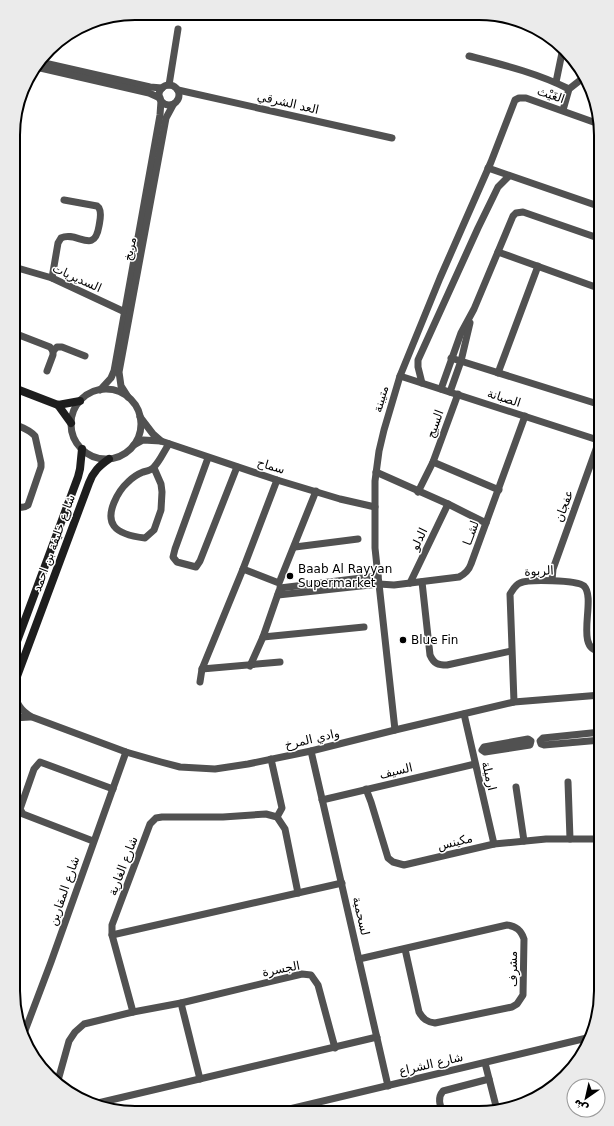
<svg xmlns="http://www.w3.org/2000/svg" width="614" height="1126" font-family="'DejaVu Sans',Cairo,sans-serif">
	<rect width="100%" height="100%" fill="#fff"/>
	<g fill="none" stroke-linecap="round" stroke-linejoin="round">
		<g stroke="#515151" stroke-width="7">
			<path d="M469,56c35,9 68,17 100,33"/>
			<polyline points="40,62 150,87 162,88"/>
			<polyline points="36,67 149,93 160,98"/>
			<polyline points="556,82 563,48"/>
			<circle cx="169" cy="95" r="10"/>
			<polyline points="169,85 178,29"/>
			<polyline points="178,90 392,138"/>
			<polyline points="563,110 569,89 583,78"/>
			<polyline points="488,168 601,207"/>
			<polyline points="498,252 601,289"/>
			<polyline points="14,267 52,278 127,313"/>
			<path d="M52,278l6,-35 3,-5c16,-8 33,18 38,-12 1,-6 3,-13 0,-18l-2,-2 -33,-6"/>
			<polyline points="14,337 19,335 50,347 53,351 53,355 47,371"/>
			<polyline points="53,351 57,347 62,347 85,356"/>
			<polyline points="451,358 601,405"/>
			<polyline points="498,373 538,266"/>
			<polyline points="400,376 601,441"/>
			<polyline points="422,383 418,367 418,360 478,228 498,187 509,176"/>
			<polyline points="441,389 461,333 474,309 513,216 516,213 523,212 601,239"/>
			<circle cx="106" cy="424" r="35"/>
			<polyline points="100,390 111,378 114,371 160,115 161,101"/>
			<polyline points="450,392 461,361 470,323"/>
			<polyline points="128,397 121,386 119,372 166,118 173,105"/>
			<polyline points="140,417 153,434 161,441"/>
			<polyline points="134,445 143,440 161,441 277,480 340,499 375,507"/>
			<polyline points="208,458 175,549 173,557 177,562 196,567 200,561 237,467"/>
			<polyline points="433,462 499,490"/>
			<path d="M154,468l7,16 1,8 -1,18 -7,20 -9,8c-9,-1 -25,-4 -31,-12 -9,-12 4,-35 14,-44 4,-4 10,-8 15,-10 4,-1 9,-2 11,-5 6,-6 10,-16 15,-23"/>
			<polyline points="376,472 448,504 486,523"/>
			<polyline points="418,492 433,462 458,394"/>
			<path d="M14,505c5,2 9,4 14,0l13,-38v-4l-6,-27c-6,-7 -14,-9 -21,-12"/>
			<polyline points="295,547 358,539"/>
			<polyline points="243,569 279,583 316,491"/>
			<polyline points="552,580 553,569 599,441"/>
			<path d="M422,582l8,73c4,9 8,10 17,10l64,-14"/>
			<polyline points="410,583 448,504"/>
			<polyline points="280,588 378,576"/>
			<path d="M278,595l101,-11 15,1 65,-8c6,-3 10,-7 12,-13l54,-148"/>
			<polyline points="263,637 364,627"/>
			<polyline points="250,666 263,637 279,591"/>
			<polyline points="202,669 280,662"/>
			<polyline points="200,682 202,669 243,569 277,480"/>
			<path d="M15,684c-2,15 4,26 17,33l94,35 35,10 19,5 35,2 33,-5 63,-13 84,-21 119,-28 87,-7"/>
			<path d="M514,702l-4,-108c3,-4 5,-9 10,-11 8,-4 57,-3 64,3 13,13 -11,65 17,65"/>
			<polyline points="464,714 494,844"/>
			<polyline points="13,718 30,717"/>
			<polyline points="395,730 379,584 378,576 375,548 375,481 379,451 384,430 400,376 440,278 491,162 515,100 519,98 526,98 599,124"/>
			<polygon points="528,739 531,741 530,745 485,752 482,750 484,747"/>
			<polyline points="601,740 544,745 541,744 540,741 543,738 601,732"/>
			<polyline points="311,751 388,1086"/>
			<polyline points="271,759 282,808 277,817"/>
			<polyline points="568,782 570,839"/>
			<polyline points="516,787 524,841"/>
			<polyline points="366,789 371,802 388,858 393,862 404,865 494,844 546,839 601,839"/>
			<polyline points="322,800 475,764"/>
			<polyline points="93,841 23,814 20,809 34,769 40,762 113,789"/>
			<polyline points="112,935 342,883"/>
			<path d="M359,959l148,-34c9,1 14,5 17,14l-1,56 -6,9 -5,3 -77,16c-8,-1 -12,-4 -16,-11l-14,-63"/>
			<polyline points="181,1003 200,1079"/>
			<polyline points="133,1012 112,935 112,925 150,824 156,818 162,817 223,817 266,814 277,817 285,829 298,893"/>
			<polyline points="23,1036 51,962 126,752"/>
			<polyline points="485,1063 497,1110"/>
			<polyline points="57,1084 69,1041 75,1032 84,1024 133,1012 181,1003 302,974 311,975 318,985 335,1048"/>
			<polyline points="98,1103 377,1037"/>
			<polyline points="277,1112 591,1037"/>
			<path d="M443,1113c-3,-8 -6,-15 0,-22l46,-12"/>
		</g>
		<g stroke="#1e1e1e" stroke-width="8">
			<polyline points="14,388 58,405 80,401"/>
			<polyline points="58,405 71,423"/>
			<polyline points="13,652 78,477 80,469 82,449"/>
			<path d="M13,687l76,-204c4,-11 10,-17 20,-24"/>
		</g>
	</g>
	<g fill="#000" stroke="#fff" stroke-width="1.5">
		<circle cx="290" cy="576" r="4"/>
		<circle cx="403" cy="640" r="4"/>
	</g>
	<g text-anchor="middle" stroke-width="3" stroke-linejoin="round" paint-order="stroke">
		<g font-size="12" fill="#000" stroke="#fff">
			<text transform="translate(551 95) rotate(19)" y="4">الغَيْث</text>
			<text transform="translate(288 103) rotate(13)" y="4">العد الشرقي</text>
			<text transform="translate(130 249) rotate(-79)" y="4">مريخ</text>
			<text transform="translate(77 278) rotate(24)" y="4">السديريات</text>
			<text transform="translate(504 398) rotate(18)" y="4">الصبانة</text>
			<text transform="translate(381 399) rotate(-74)" y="4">متيبنة</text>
			<text transform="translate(435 424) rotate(-70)" y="4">السيج</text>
			<text transform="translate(271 466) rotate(17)" y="4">سماح</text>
			<text transform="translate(564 506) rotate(-70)" y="4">عفجان</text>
			<text transform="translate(471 533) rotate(-70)" y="4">لشــا</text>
			<text transform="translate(419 539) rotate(-64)" y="4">الدلو</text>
			<text transform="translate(54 543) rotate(-70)" y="4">شارع خليفة بن احمد</text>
			<text transform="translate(539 571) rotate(-3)" y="4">الربوة</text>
			<text transform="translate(312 739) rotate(-13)" y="4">وادي المرخ</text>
			<text transform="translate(396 771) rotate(-13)" y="4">السيف</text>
			<text transform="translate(489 776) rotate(77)" y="4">ارميلة</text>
			<text transform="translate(455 842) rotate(-13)" y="4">مكينس</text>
			<text transform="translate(123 866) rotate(-69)" y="4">شارع الغارية</text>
			<text transform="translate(64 891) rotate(-71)" y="4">شارع المقارين</text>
			<text transform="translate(361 916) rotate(77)" y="4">لسحمية</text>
			<text transform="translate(281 969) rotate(-11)" y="4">الجسرة</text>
			<text transform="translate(513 969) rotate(-90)" y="4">مشرف</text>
			<text transform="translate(431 1064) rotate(-13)" y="4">شارع الشراع</text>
		</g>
		<g font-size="12" fill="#000" stroke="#fff" text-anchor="start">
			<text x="298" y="573">Baab Al Rayyan<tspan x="298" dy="14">Supermarket</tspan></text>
			<text x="411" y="644">Blue Fin</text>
		</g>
	</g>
	<path d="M0 0H614V1126H0ZM135 20H479A115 115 0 0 1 594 135V991A115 115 0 0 1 479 1106H135A115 115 0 0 1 20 991V135A115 115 0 0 1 135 20Z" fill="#ebebeb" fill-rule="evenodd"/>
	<path fill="none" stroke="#000" stroke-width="2" d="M135 20H479A115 115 0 0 1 594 135V991A115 115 0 0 1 479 1106H135A115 115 0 0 1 20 991V135A115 115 0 0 1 135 20Z"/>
	<g transform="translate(586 1098) rotate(214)"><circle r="19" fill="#ffffff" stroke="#999999"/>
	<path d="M0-3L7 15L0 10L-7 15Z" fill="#000000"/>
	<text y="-6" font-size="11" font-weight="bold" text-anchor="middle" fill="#000000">ش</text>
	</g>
</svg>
